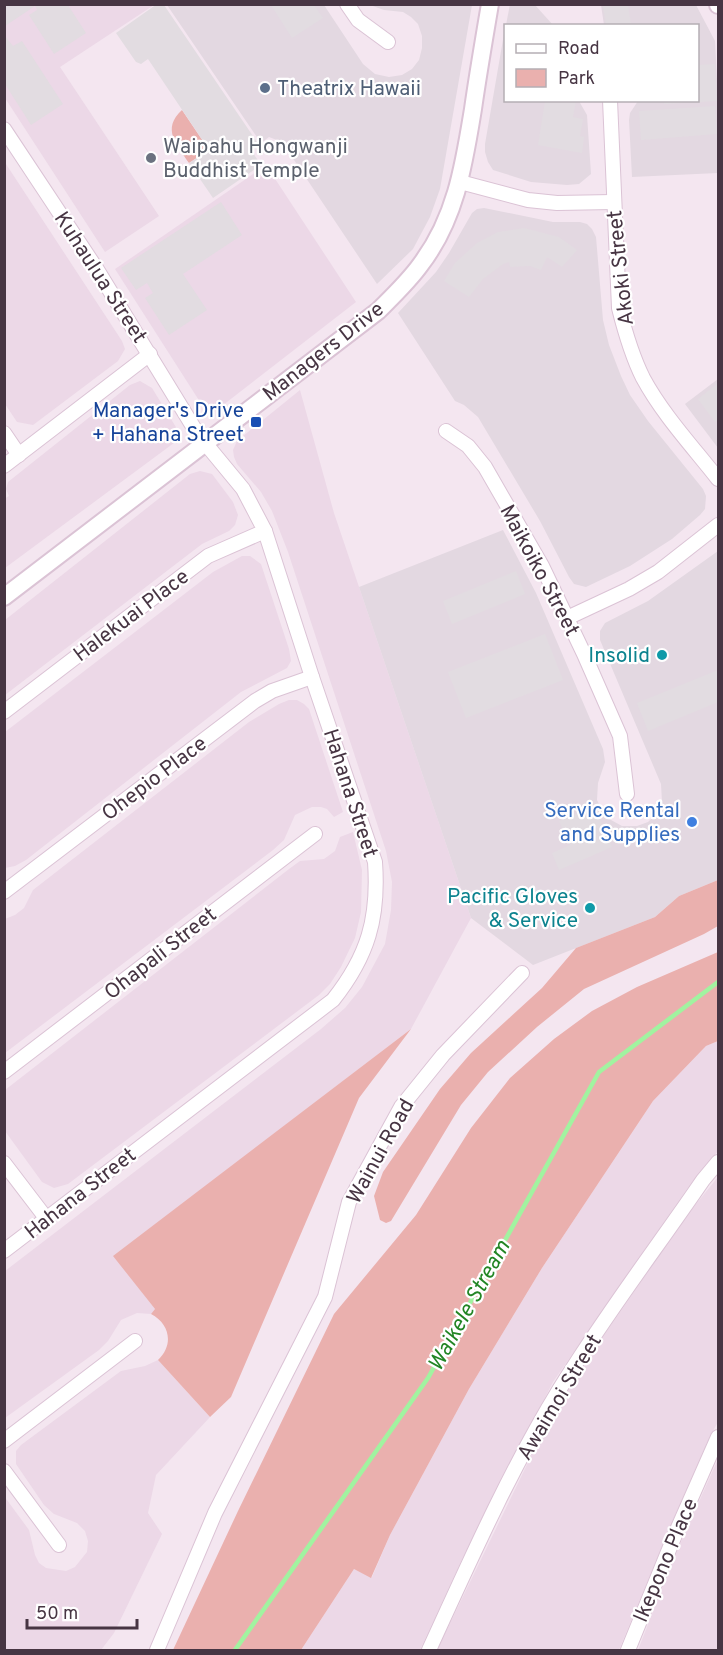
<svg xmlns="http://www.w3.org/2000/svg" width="723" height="1655" font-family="Overpass,sans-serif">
	<rect width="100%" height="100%" fill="#f4e6f0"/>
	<g fill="#ecd8e7">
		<polygon points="5,5 154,5 60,67 159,216 105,252 5,98"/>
		<polygon points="4,161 122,341 125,349 118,361 33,425 17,422 5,404"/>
		<polygon points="266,165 356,302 209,416 115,269"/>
		<polygon points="140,381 152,388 182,437 5,568 4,499 9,496 6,489 8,482 130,385"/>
		<polygon points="300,390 334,513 471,918 411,1029 114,1256 155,1309 151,1314 137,1313 121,1320 108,1341 99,1350 5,1418 5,1271 321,1029 345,1008 362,987 385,944 391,910 392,882 386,851 288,552 272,511 261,492 237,464 234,457 233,450 237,441"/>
		<polygon points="200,471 212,474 233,502 238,515 235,525 229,531 202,544 5,695 5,620 190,474"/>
		<polygon points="242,556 250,556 261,564 289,649 291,661 287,668 241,692 26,860 15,866 5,868 5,732 213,572"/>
		<polygon points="289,700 297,700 304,704 309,709 343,812 334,817 327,809 321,807 312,807 295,815 284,840 273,850 5,1053 5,919 15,915 24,908 33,890 249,722 279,704"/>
		<polygon points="353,832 362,870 361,912 355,938 341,967 330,984 319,995 68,1184 54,1188 42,1182 5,1131 5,1090 289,869 300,861 324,859 335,851 340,837"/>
		<polygon points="718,1041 718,1151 687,1189 553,1382 463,1557 420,1650 301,1650 354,1569 372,1577 390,1535 469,1389 542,1268 653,1101 706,1046"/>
		<polygon points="718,1177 718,1422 710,1436 676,1513 619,1650 437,1650 538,1442 565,1392 687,1215"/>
		<polygon points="158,1360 210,1417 156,1475 148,1513 162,1534 114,1633 101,1650 5,1650 4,1496 29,1530 35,1555 39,1563 46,1568 66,1571 75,1567 87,1552 88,1541 85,1531 77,1523 54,1514 44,1505 16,1464 16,1451 21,1445 121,1371 145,1366"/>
		<polygon points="718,1459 718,1650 638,1650 673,1560"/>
	</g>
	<g fill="#e3d8e1">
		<polygon points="510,4 535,5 553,25 506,25"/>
		<polygon points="167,5 324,5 363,64 375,74 389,77 402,75 412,69 419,60 422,48 422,36 418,24 411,17 403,12 384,10 370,5 472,5 440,189 430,217 413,249 377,284 282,142 269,137 261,143"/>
		<polygon points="601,5 696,5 715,41 718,98 718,173 632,177 629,120 630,113 638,101 698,100 698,26 604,25"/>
		<polygon points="505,28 506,100 579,101 587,115 591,174 579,184 567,185 531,182 493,170 488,162 485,152 485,144"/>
		<polygon points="484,208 553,222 580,222 587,224 592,229 596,237 603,320 609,345 621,376 630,395 648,421 703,489 706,496 705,509 700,515 672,539 630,566 586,587 574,584 569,577 540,521 478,417 464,405 455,401 398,313 436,272 449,253 472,213 477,209"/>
		<polygon points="718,379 718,448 685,404"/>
		<polygon points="503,530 536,593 603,749 605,762 598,783 597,800 602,810 611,820 622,826 637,826 648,822 658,812 662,802 661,784 600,640 600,631 605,623 648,601 718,551 718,880 679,896 655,917 533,965 471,918 359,587"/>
	</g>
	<g fill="#eab0ae">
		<path d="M182,110l27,40 -20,13c-12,-18 -28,-34 -7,-53z"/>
		<polygon points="718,880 718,926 704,934 584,989 537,1027 488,1072 461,1105 391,1221 386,1223 380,1220 374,1196 383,1172 440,1089 471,1053 542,988 576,948 655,917 679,896"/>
		<polygon points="718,952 718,1041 706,1046 653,1101 542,1268 469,1389 390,1535 371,1578 354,1569 301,1650 173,1650 238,1511 334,1314 416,1215 471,1128 510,1078 554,1039 592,1011 637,987"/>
		<path d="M411,1029l-52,69 -128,299 -21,20 -52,-57c16,-15 12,-36 -7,-46l4,-5 -42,-53z"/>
	</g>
	<g fill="#e2dce1">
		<polygon points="5,4 68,5 86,33 54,54 29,15 37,10 35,6 5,26"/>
		<polygon points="157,4 164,5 257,142 249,147 261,165 213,198 189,163 209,150 148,59 141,64 136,62 116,33"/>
		<polygon points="271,5 314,5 323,18 292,38"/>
		<polygon points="603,5 628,5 631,25 606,25"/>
		<polygon points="4,35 13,46 22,41 63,104 31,125 5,84"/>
		<polygon points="715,64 717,101 664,104 663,101 698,100 698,65"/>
		<polygon points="545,101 576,101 573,117 583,119 580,136 584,137 582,153 538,145"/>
		<polygon points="715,106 717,134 641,140 639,111"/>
		<polygon points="221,202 242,235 183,274 207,310 169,335 145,298 153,293 147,283 136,290 121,268"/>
		<polygon points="524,228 559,237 577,250 562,267 547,257 541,270 530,266 510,267 509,262 503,264 483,279 469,297 444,281 455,263 477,243 498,232"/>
		<polygon points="718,383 718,420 715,422 698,399"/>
		<polygon points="516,571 525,594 452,624 443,601"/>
		<polygon points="545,634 563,680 466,718 448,672"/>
		<polygon points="718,670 718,702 648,731 637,703"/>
		<polygon points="594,806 612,847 559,870 552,853 570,845 559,821"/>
	</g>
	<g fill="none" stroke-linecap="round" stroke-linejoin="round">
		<polyline stroke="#a1f3a0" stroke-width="4.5" points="235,1650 428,1378 599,1072 718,982"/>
		<defs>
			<g id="minor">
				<polyline points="347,4 358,20 388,42"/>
				<path d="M610,100l9,208c6,24 13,48 24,70 20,37 50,69 75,101"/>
				<polyline points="4,129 96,268 194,428"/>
				<polyline points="460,182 528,200 557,203 613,202"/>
				<polyline points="446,431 468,446 485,467 542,566 584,654 620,736 627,794"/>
				<polyline points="4,433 19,455"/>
				<polyline points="4,466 150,354"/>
				<polyline points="567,618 629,589 658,572 718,525"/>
				<polyline points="4,712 208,556 265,531"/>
				<polyline points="4,892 255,701 272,691 312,677"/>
				<polyline points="4,1072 315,834"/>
				<polyline points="4,1163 46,1218"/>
				<path d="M4,1251l329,-251c35,-44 46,-82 42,-138l-63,-185 -47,-146 -22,-42 -38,-46"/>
				<polyline points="4,1441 135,1341"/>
				<polyline points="4,1471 59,1545"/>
				<polyline points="157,1650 215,1513 325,1297 349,1202 401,1107 443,1055 522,973"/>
				<path d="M429,1650c40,-87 80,-178 130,-260 44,-72 96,-140 144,-210l15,-18"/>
				<polyline points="628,1650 677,1530 718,1437"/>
			</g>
			<g id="tertiary">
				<polyline points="718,4 718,5"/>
				<path d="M4,597l374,-286c15,-15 31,-30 43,-47 35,-46 43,-100 52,-155 5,-35 11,-70 17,-105"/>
			</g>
		</defs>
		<use href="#minor" stroke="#dbc3d5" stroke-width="16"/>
		<use href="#tertiary" stroke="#dbc3d5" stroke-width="20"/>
		<use href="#minor" stroke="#fff" stroke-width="14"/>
		<use href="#tertiary" stroke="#fff" stroke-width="16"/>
	</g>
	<circle fill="#5c6f8a" stroke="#fff" stroke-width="2" cx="265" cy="88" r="6"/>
	<circle fill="#6b7280" stroke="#fff" stroke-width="2" cx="151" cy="158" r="6"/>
	<rect fill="#1a4fb4" stroke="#fff" stroke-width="2" x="250" y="416" width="12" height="12" rx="3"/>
	<g fill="#0f9aa8" stroke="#fff" stroke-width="2">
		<circle cx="662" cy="655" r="6"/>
		<circle cx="590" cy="908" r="6"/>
	</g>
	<circle fill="#3f7fe0" stroke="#fff" stroke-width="2" cx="692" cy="822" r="6"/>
	<g text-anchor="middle" stroke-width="4.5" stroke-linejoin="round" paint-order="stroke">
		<g font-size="21" fill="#4e5e75" stroke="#fff" text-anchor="start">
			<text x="277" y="95">Theatrix Hawaii</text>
		</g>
		<g font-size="21" fill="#5b616d" stroke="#fff" text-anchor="start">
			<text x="163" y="153">Waipahu Hongwanji<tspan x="163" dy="24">Buddhist Temple</tspan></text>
		</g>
		<g font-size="21" fill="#473543" stroke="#fff">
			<text transform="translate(620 268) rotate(-96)" y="7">Akoki Street</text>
			<text transform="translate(101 277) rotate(57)" y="7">Kuhaulua Street</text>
			<text transform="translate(323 351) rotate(-38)" y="7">Managers Drive</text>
			<text transform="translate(540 570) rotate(62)" y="7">Maikoiko Street</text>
			<text transform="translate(131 615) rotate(-37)" y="7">Halekuai Place</text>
			<text transform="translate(154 778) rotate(-37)" y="7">Ohepio Place</text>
			<text transform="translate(351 793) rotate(72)" y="7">Hahana Street</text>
			<text transform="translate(160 953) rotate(-38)" y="7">Ohapali Street</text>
			<text transform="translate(380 1151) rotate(-61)" y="7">Wainui Road</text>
			<text transform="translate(80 1193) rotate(-38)" y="7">Hahana Street</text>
			<text transform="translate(559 1397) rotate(-59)" y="7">Awaimoi Street</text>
			<text transform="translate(665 1560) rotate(-67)" y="7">Ikepono Place</text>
		</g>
		<g font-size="21" fill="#164399" stroke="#fff" text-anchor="end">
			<text x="244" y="417">Manager's Drive<tspan x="244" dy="24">+ Hahana Street</tspan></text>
		</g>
		<g font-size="21" fill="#0d838f" stroke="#fff" text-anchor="end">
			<text x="650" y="662">Insolid</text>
			<text x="578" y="903">Pacific Gloves<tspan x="578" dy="24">&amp; Service</tspan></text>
		</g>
		<g font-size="21" fill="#366cbe" stroke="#fff" text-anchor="end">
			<text x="680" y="817">Service Rental<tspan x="680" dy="24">and Supplies</tspan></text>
		</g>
		<g font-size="22" font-style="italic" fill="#228524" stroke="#fff">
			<text transform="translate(468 1305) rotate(-61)" y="8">Waikele Stream</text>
		</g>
	</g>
	<rect width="723" height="1655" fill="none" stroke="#473543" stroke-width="12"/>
	<rect x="504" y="24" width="195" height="78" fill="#ffffff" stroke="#b5aeb4" stroke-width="1.5"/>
	<rect x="516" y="44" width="30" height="9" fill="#ffffff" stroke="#b5aeb4" stroke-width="1.5"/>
	<text x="558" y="54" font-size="18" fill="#473543">Road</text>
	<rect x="516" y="69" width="30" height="18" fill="#eab0ae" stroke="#b5aeb4" stroke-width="1.5"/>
	<text x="558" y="84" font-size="18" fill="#473543">Park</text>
	<path d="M27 1619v9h110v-9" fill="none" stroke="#473543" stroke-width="3"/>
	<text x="36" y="1619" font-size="18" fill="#473543" stroke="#ffffff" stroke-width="4.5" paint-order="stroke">50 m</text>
</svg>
